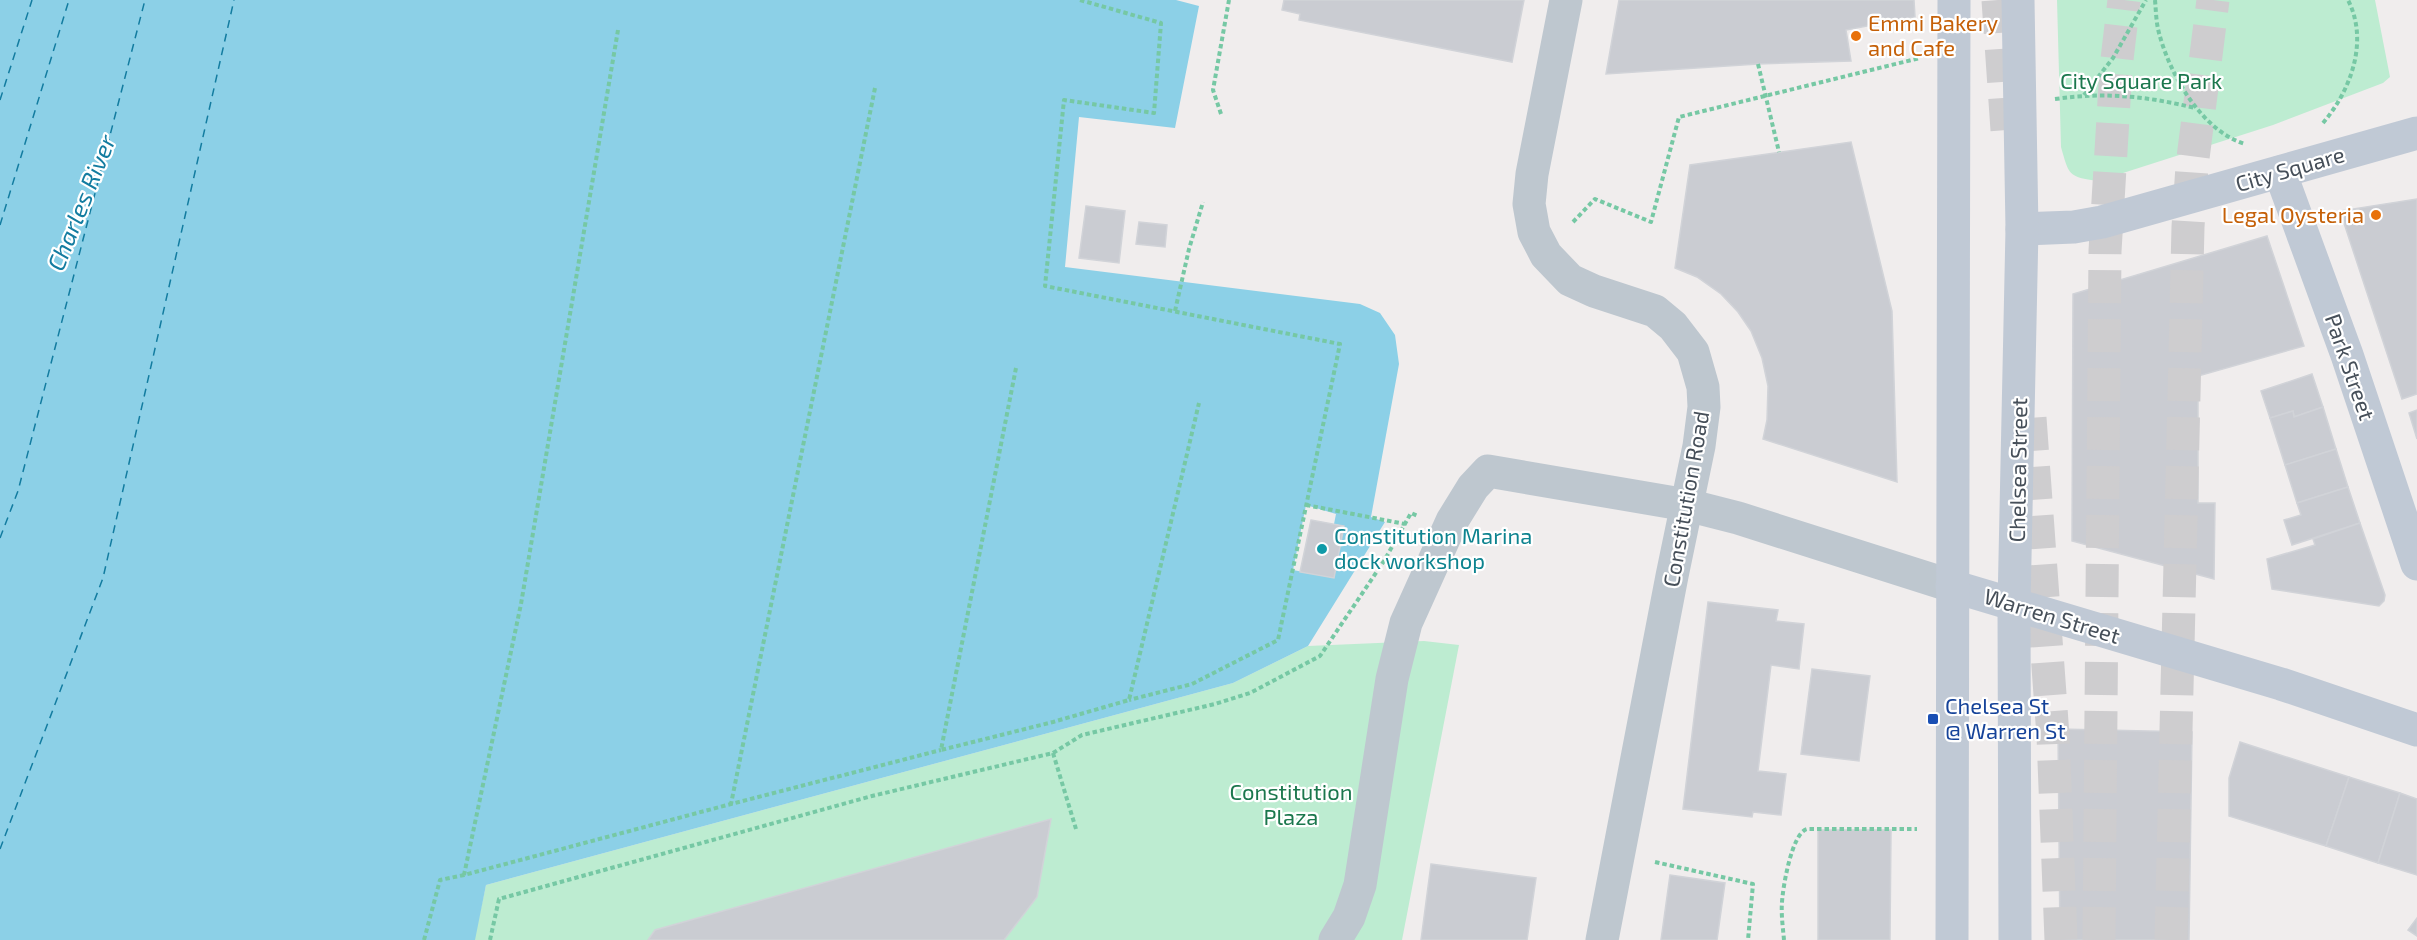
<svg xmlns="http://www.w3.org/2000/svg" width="2417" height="940" font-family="'Exo 2',sans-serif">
	<rect width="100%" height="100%" fill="#f0eded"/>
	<g fill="#bdecd1">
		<path d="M2057,0h318l15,77 -7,6 -110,42 -175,56c-30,-4 -29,-6 -37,-34z"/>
		<polygon points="1424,641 1459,645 1402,940 474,940 486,885 1233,683 1308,646"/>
	</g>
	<polygon fill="#8cd0e7" points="0,0 1176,0 1199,6 1175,128 1079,117 1065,267 1360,304 1380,313 1395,335 1399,364 1371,517 1385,522 1308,646 1233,683 486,885 475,940 0,940"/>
	<polygon fill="#f0eded" points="1306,505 1336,514 1334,524 1344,526 1334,578 1293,570"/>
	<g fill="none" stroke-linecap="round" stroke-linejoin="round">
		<g stroke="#137ca0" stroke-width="1.5" stroke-dasharray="8 6" stroke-linecap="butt">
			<polyline points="0,100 32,0"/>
			<polyline points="0,225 69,0"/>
			<polyline points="0,538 18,491 145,0"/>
			<polyline points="0,849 103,578 234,0"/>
		</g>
	</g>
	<g fill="#caccd2" stroke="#d1d3d8" stroke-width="1.5">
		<polygon points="1284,0 1524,0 1512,62 1299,20 1300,14 1282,10"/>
		<polygon points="1619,0 1914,0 1915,17 1846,30 1851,61 1758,64 1606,74"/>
		<polygon points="1851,142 1892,311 1897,482 1763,439 1767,420 1768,386 1762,358 1751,331 1738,312 1721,294 1697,277 1675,268 1690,165"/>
		<polygon points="2417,199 2417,394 2402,399 2340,211"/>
		<polygon points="1086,206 1125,211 1119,263 1079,258"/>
		<polygon points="1139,222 1167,225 1165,247 1136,244"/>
		<polygon points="2267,236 2304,346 2198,376 2198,503 2215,503 2214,579 2072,541 2073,294"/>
		<polygon points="2312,374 2323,407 2294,417 2293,411 2270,418 2261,391"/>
		<polygon points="2323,407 2336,449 2285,465 2270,418 2293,411 2294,417"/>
		<polygon points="2417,410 2417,439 2409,413"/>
		<polygon points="2336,449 2348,487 2297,503 2285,465"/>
		<polygon points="2348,487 2360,523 2292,545 2284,520 2301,515 2297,503"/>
		<polygon points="1311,520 1344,526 1334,578 1300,572"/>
		<polygon points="2360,523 2385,595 2384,601 2379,606 2272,589 2267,559 2315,545 2313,539"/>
		<polygon points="1708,602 1778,610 1776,621 1804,624 1799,669 1771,665 1758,771 1786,774 1781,815 1753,812 1752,817 1683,809"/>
		<polygon points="1812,669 1870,676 1859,761 1801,754"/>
		<polygon points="2058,729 2192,732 2189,940 2060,940"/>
		<polygon points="2240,742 2349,777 2326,846 2229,816 2229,778"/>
		<polygon points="2349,777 2400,793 2378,863 2326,846"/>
		<polygon points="2400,793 2417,799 2417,875 2378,863"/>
		<polygon points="1051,819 1037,897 1004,940 648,940 655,930"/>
		<polygon points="1818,830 1891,830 1890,940 1818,940"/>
		<polygon points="1431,864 1536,878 1527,940 1421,940"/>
		<polygon points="1670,875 1725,883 1717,940 1661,940"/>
		<polygon points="2417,918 2417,936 2408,930"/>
	</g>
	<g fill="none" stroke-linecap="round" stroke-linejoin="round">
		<g stroke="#cecdcf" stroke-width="33" stroke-dasharray="33 16" stroke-linecap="butt">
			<polyline points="1998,0 2007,130"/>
			<polyline points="2030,418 2053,736 2061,940"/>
			<polyline points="2099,940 2105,251 2116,68 2124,0"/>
			<polyline points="2171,940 2188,227 2192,166 2213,0"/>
		</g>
		<g stroke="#76c8a4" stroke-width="4" stroke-dasharray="4.5 3" stroke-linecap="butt">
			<polyline points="1080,0 1161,23 1154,113 1064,100 1045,286 1340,344 1278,640 1192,684 1129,700"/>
			<path d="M2155,0c1,11 1,22 4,33 11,42 43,98 86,111"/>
			<polyline points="618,30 521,604 464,875 731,804"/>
			<polyline points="875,88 731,804 941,750"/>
			<polyline points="2084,95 2113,58 2146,0"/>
			<path d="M2055,99c52,-7 90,-3 140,9"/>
			<polyline points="1221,114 1213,90 1229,0"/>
			<path d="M2323,123c28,-33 46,-82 25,-123"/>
			<polyline points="1573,222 1595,199 1651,222 1679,117 1920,58"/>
			<polyline points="1175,311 1189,249 1203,202"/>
			<polyline points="1016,368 941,750 1053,722 1129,700 1199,403"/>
			<polyline points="1306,505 1405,524"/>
			<polyline points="1053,753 1076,829"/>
			<polyline points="1655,862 1753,884 1748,940"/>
			<polyline points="424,940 440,880 464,875"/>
			<polyline points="490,940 499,899 872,796 1053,753 1082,735 1215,704 1250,693 1320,656 1384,561 1411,513 1418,516"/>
			<path d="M1784,940c-1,-12 -3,-25 -2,-38 1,-16 10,-69 25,-73h110"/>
		</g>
		<g stroke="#bec7cf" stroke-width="33">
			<polyline points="1566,0 1532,174 1529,204 1534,232 1546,255 1570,280 1594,291 1655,311 1673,326 1693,352 1703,387 1704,407 1699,446 1672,576 1602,940"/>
			<polyline points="1335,940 1349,917 1360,885 1392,679 1406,623 1452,521 1473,487 1488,471 1687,505 1738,518 1952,586"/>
		</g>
		<g stroke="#c0c9d5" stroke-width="33">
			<polyline points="2280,172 2347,355 2417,564"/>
			<polyline points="2022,229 2074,227 2102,222 2417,133"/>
			<polyline points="1952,586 2281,684 2417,730"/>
			<polyline points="1952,940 1954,0"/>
			<polyline points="2015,940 2014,605 2022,229 2018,0"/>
		</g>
		<polyline stroke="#76c8a4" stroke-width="4" stroke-dasharray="4.5 3" stroke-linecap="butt" points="1758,64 1779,152"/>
	</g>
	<g fill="#e8710a" stroke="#fff" stroke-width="2">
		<circle cx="1856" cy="36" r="6"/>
		<circle cx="2376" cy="215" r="6"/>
	</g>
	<circle fill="#0f9aa8" stroke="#fff" stroke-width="2" cx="1322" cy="549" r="6"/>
	<rect fill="#1a4fb4" stroke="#fff" stroke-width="2" x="1927" y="713" width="12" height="12" rx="3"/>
	<g text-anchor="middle" stroke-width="4.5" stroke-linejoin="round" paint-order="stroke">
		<g font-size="22" fill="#c56008" stroke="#fff" text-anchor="start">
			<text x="1868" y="31">Emmi Bakery<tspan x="1868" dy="25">and Cafe</tspan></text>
			<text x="2364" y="223" text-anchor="end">Legal Oysteria</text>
		</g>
		<g font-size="22" fill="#1b774d" stroke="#fff">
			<text x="2141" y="89">City Square Park</text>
			<text x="1291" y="800">Constitution<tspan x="1291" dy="25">Plaza</tspan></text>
		</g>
		<g font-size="22" fill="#464f59" stroke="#fff">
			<text transform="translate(2290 169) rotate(-16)" y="8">City Square</text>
			<text transform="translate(2350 367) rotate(71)" y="8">Park Street</text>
			<text transform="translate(2018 470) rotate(-89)" y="8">Chelsea Street</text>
			<text transform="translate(1686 499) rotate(-80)" y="8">Constitution Road</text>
			<text transform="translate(2052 616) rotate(17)" y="8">Warren Street</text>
		</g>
		<g font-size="22" fill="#0d838f" stroke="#fff" text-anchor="start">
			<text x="1334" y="544">Constitution Marina<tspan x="1334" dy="25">dock workshop</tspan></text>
		</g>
		<g font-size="22" fill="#164399" stroke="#fff" text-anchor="start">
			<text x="1945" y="714">Chelsea St<tspan x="1945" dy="25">@ Warren St</tspan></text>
		</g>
		<g font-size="24" font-style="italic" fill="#137ca0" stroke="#fff">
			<text transform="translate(82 203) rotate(-68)" y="8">Charles River</text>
		</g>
	</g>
</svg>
